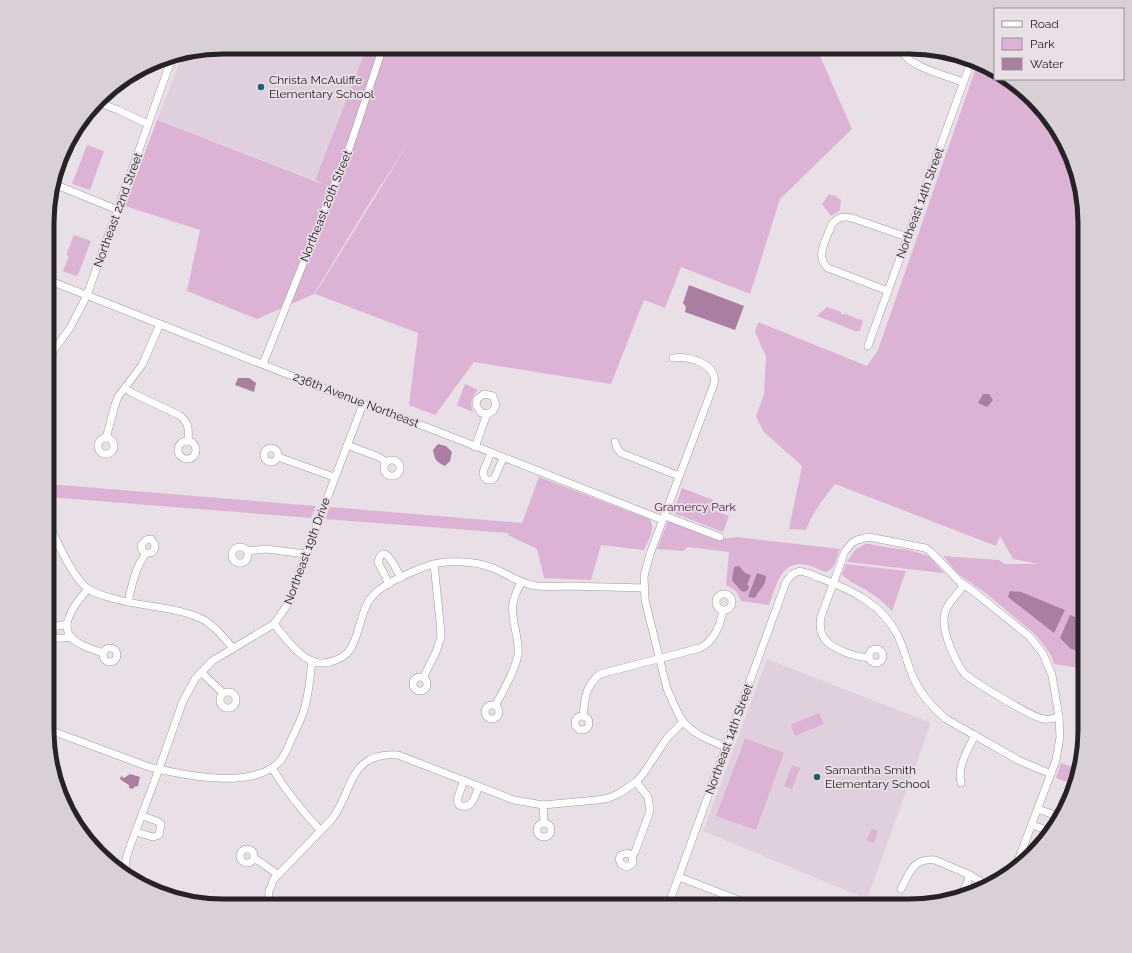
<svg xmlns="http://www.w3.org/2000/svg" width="1132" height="953" font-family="Raleway,sans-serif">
	<rect width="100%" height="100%" fill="#e9dfe7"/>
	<g fill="#e0d0dd">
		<polygon points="223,47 367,47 315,180 157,120 183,54"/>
		<polygon points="767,659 931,723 867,899 703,831"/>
	</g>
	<g fill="#dcb3d4">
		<polygon points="367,47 816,47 852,129 780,199 750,294 681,267 665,308 644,300 611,384 474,362 435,415 409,405 418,333 315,294 409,142 370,202 314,294 257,319 187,291 200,230 125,206 157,120 328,186 315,180"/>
		<path d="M978,62l17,11v6h9l29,19 39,57 13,68v446l-31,-5 -3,-9 -15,-20 -49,-41 -29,-20 -15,-18 56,4 6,4h34l-26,-5 -13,-23 -4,10 -161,-62c-11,14 -23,29 -29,46l-17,-1 13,-63 -38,-34 -8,-15 8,-23 2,-38 -11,-24 3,-10 109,44 11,-16z"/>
		<polygon points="87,145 104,151 90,190 72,184"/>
		<polygon points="829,194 835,196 841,200 840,210 831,216 822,204"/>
		<polygon points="74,235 91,241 78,275 76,276 63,271 69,256 66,255"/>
		<polygon points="827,307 841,312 841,314 844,315 844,313 857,319 862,320 863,321 860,331 855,331 817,316"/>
		<path d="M465,384l13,6c-7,7 -8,13 -5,22l-16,-7z"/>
		<path d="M539,477l110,42c8,8 -1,22 -5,31l-43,-5 -10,35 -47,-2 -7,-29 -29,-14v-2l-183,-14 5,-12 192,16z"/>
		<polygon points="48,484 316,506 311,518 48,497"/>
		<polygon points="682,488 713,500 710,509 729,516 723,532 676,514 674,510"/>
		<path d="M668,521l51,20 2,-2 16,-2 103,12c-3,7 -5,21 -14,23 -8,-3 -16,-7 -24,-8 -22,-2 -27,26 -33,41l-28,-4 -5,-10 -10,-6 3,-33 -41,-5 -3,2 -1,2 -27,-2z"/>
		<polygon points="865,544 870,544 885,547 908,550 929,556 944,573 847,562 855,550"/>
		<path d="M846,564l60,7 -14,40c-7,-7 -14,-14 -23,-19 -8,-6 -21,-10 -27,-18z"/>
		<polygon points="819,713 824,724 795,736 791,726 792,724"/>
		<polygon points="745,738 784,753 756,830 716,816"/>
		<polygon points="1061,763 1077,769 1073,784 1056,778"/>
		<polygon points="792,765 800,768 792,789 784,786"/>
		<polygon points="872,829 878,831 874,843 866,840"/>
	</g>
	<g fill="#a97ea1">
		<polygon points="689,285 744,306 735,330 685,312 686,307 683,303"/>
		<polygon points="238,378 249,378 256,383 254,392 235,385"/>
		<polygon points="983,394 989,394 993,400 987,407 978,403"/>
		<path d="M438,444l8,2 6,6 -2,9 -5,5c-9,-4 -10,-6 -12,-16z"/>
		<polygon points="739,566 745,573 751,575 747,585 749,586 748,590 744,592 741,591 732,580 734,567"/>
		<path d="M757,573l9,3c0,10 -7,13 -11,22l-7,-1z"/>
		<polygon points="1010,591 1021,592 1065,610 1054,633 1008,597"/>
		<polygon points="1070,615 1085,621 1085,653 1071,649 1060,638"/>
		<polygon points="130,774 140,777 138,786 134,787 133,789 129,788 129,785 124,782 120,779 121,776 124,778"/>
	</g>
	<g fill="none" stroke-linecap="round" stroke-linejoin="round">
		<defs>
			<g id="street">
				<path d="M900,47c4,19 47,29 63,35"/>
				<polyline points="97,102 118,110 148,124"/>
				<polyline points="54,184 118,210"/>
				<polyline points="48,280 363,404 429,428 663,520"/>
				<path d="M888,291l-60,-23c-14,-11 -1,-30 4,-44 6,-7 11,-8 20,-6l55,19"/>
				<polyline points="868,346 972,59"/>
				<polyline points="48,358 70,328 87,295 173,55"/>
				<path d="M673,358c17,-2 45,6 41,26l-64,170 -6,22 1,24 22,89c5,10 9,22 15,31 10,14 29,21 44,27"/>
				<polyline points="263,364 350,146 383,47"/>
				<path d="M125,388l7,5 47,22c10,7 10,15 9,26"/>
				<polyline points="106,438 115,405 118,397 142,365 160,324"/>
				<circle cx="106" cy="446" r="8"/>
				<circle cx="187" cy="450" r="9"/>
				<polyline points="615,442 617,448 621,453 679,476"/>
				<polyline points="347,445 379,457 386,462"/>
				<polyline points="475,447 487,414 493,411 496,405 493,396 484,394 477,399 476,405 481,413 487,414"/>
				<circle cx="271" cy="455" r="7"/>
				<polyline points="491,453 483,472 484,477 487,480 492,480 495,477 503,458"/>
				<polyline points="278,457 334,477"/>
				<circle cx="392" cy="468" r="8"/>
				<polyline points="665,516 720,537"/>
				<path d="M48,523c10,19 22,51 39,65 7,6 19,8 28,11 28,8 65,8 89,21 12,7 20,18 29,28"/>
				<circle cx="240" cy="555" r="8"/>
				<polyline points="247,551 266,549 306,554"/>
				<path d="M389,584l-11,-22c6,-23 20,11 23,16"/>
				<path d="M964,585c-7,10 -20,21 -20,34 -1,15 11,42 20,54 8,8 69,45 80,46 5,1 10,-1 15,-2"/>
				<path d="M88,589c-9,10 -28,33 -18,47 7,9 22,13 33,17"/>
				<circle cx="724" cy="602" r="8"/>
				<path d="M128,602c4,-17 7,-34 18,-49 6,1 9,-2 9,-8l-4,-6 -5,1 -5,5 1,5 4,3"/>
				<path d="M67,624l-14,3 -2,6c4,8 12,5 20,4"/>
				<path d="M274,624c15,18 34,49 62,36 8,-3 14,-8 17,-16 7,-14 8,-32 17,-45 10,-14 41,-27 57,-33 18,-7 49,-5 66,2 15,6 27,16 44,18 11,1 23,0 34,0 24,1 48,1 72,2"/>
				<circle cx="110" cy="655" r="7"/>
				<circle cx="876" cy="656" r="7"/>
				<path d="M869,657c-8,1 -14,-1 -22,-4 -18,-7 -30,-15 -26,-36l24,-66 7,-8 5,-3 12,-3 56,11 5,3 30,31 13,9 57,46 13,17 9,21 7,42 1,20 -4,23 -40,106"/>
				<polyline points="201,672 223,693"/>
				<circle cx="420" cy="684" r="7"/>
				<polyline points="423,678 436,652 441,637 440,622 434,564"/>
				<circle cx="228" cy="700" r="8"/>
				<circle cx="492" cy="712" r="7"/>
				<path d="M495,706c8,-15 20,-35 23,-51 2,-18 -8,-35 -5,-52 1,-7 5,-14 8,-21"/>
				<path d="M583,716c2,-19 2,-29 17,-42l100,-26c15,-8 20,-22 23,-38"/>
				<circle cx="582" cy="723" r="7"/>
				<path d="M47,729l102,38c34,8 106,24 132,-7 5,-7 8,-15 11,-22 5,-10 10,-21 13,-31 4,-15 5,-31 7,-46"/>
				<path d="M272,768c14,23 30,43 49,63"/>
				<path d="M464,780l-7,20 2,5c13,6 16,-9 20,-19"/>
				<path d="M961,783c-4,-16 7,-34 14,-48"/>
				<polyline points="543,805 544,823"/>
				<polyline points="1038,809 1054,815 1058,820"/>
				<circle cx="544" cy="830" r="7"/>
				<polyline points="1032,825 1050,831"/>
				<polyline points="136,832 153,837 159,835 161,824 157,821 142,816"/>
				<circle cx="247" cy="856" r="7"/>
				<polyline points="632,856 628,853 621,855 619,859 621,864 627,867 633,863 632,856 635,852 650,811 648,797 636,782"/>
				<polyline points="254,859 259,861 277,874"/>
				<polyline points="125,872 126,859 129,849 159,769 183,701 195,679 212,661 274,624 290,601 306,554 363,404"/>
				<polyline points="679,877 754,906"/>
				<path d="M901,889c8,-16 13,-32 34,-29l35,15 17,10"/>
				<polyline points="962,895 970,875"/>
				<path d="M268,906l1,-15 5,-12 58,-60c22,-29 16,-67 66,-64l116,45 29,5 54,-5 12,-2 11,-5 16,-11 7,-8 24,-36 16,-16"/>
				<polyline points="340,906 345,903 350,906"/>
				<path d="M668,906l118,-324c11,-17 18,-10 34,-4 32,12 62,26 78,58 6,13 9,27 15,41 7,17 19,30 33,42l74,42 31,13"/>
			</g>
		</defs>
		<use href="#street" stroke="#a298a0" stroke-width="8"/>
		<use href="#street" stroke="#fff" stroke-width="7"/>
	</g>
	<g fill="#196370" stroke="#e9dfe7" stroke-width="1.5">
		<circle cx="261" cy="87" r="4"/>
		<circle cx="817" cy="777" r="4"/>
	</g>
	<g text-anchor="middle" stroke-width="3.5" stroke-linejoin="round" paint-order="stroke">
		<g font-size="12" fill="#262225" stroke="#e9dfe7" text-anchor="start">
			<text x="269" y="84">Christa McAuliffe<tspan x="269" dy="14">Elementary School</tspan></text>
			<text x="825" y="774">Samantha Smith<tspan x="825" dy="14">Elementary School</tspan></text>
		</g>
		<g font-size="12" fill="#262225" stroke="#e9dfe7">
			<text transform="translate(920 203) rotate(-70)" y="4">Northeast 14th Street</text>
			<text transform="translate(326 206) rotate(-68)" y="4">Northeast 20th Street</text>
			<text transform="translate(118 210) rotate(-70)" y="4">Northeast 22nd Street</text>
			<text transform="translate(356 400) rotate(21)" y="4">236th Avenue Northeast</text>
			<text transform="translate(307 551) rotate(-70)" y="4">Northeast 19th Drive</text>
			<text transform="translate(729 739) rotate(-70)" y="4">Northeast 14th Street</text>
		</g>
		<g font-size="12" fill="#57214f" stroke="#e9dfe7">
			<text x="695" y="511">Gramercy Park</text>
		</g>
	</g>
	<path d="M0 0H1132V953H0ZM223 54H909A169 169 0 0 1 1078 223V730A169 169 0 0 1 909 899H223A169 169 0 0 1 54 730V223A169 169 0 0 1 223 54Z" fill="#d9d0d7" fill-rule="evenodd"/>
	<path fill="none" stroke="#262225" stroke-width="5" d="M223 54H909A169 169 0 0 1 1078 223V730A169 169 0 0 1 909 899H223A169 169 0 0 1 54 730V223A169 169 0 0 1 223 54Z"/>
	<rect x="994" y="8" width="130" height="72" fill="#e9dfe7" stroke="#9b9399"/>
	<rect x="1002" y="21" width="20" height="6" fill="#ffffff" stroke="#9b9399"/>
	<text x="1030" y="28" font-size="12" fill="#262225">Road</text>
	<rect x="1002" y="38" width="20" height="12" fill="#dcb3d4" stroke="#9b9399"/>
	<text x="1030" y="48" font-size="12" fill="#262225">Park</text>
	<rect x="1002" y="58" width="20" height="12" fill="#a97ea1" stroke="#9b9399"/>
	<text x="1030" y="68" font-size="12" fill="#262225">Water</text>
</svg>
